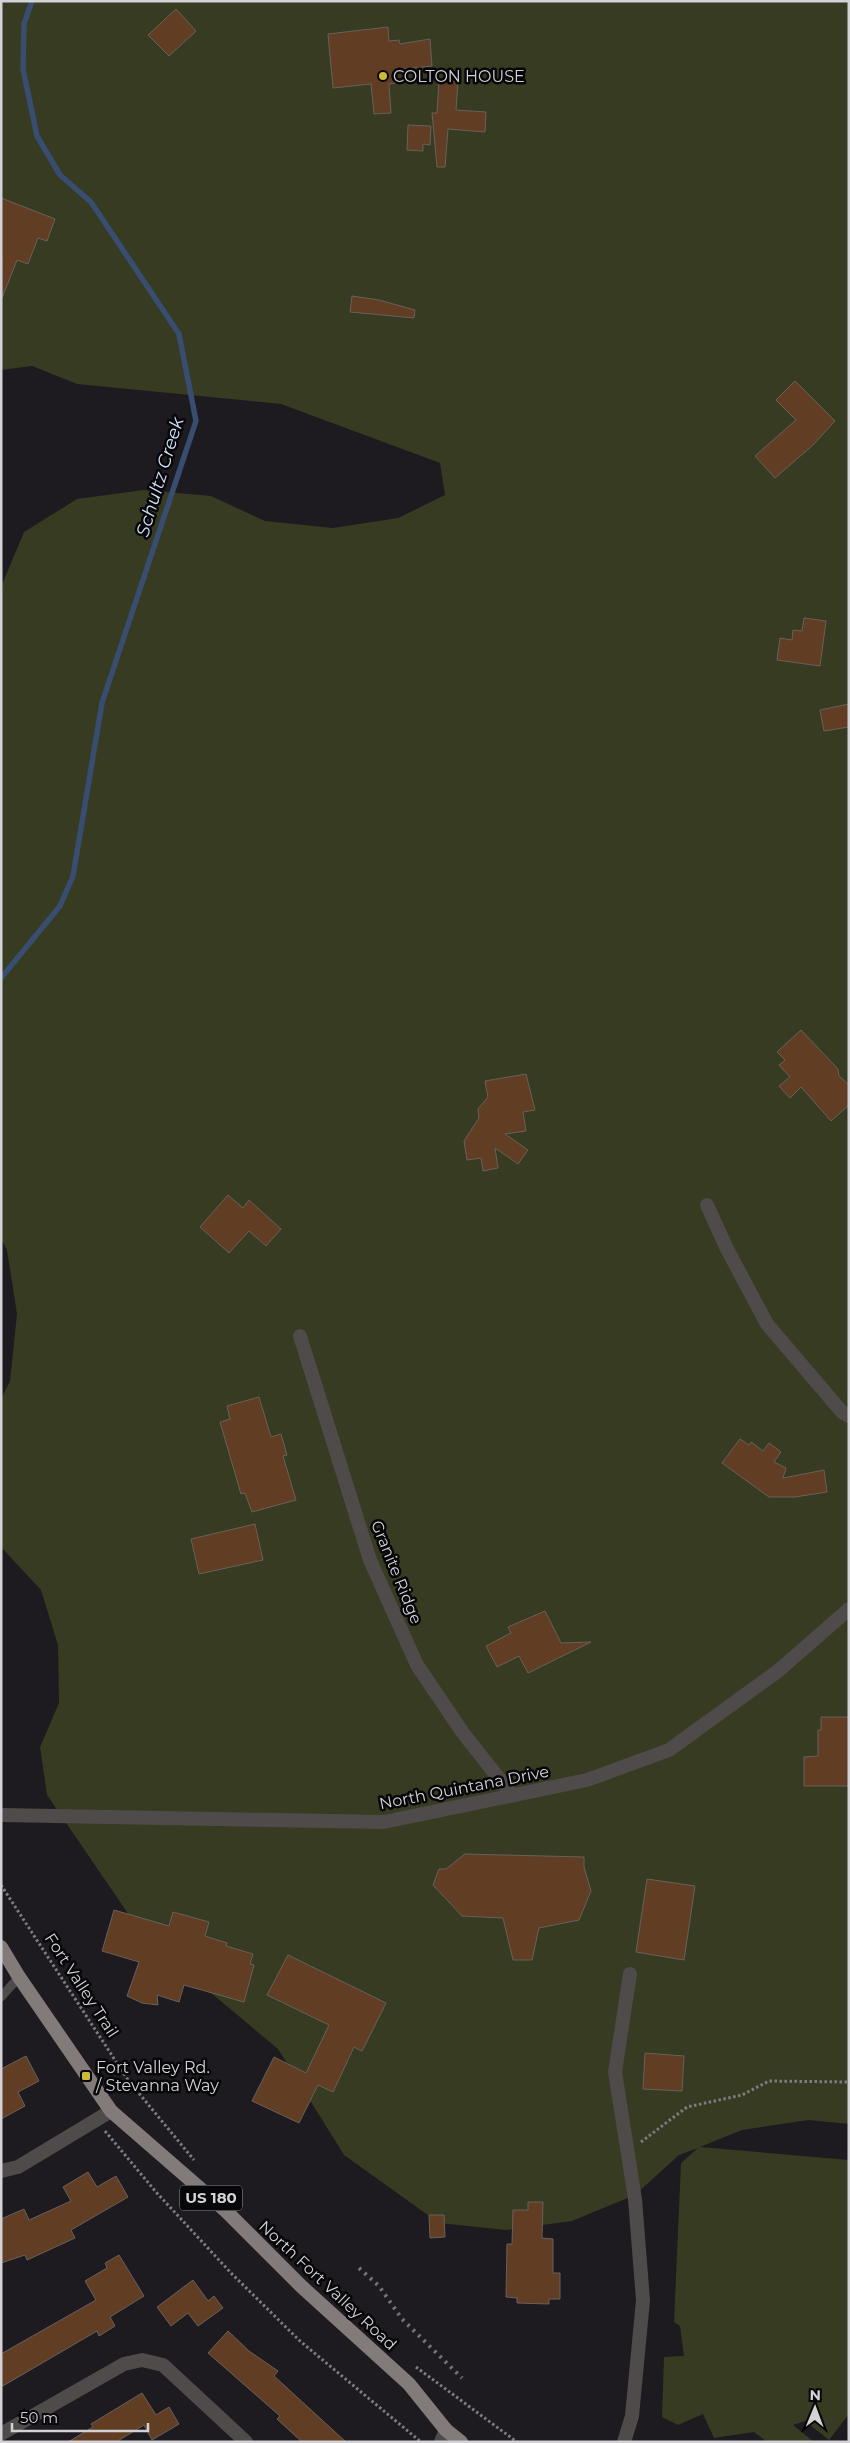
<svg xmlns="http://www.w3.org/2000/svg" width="850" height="2443" font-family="Montserrat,sans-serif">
	<rect width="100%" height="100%" fill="#1d1a20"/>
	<polygon fill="#363b22" points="1,1 849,1 849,2124 808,2120 742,2130 700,2147 849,2160 849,2414 829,2440 805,2421 793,2425 814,2442 767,2442 754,2432 714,2438 703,2414 678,2425 662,2417 664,2357 684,2356 680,2326 674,2322 681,2163 698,2148 679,2155 635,2195 572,2221 506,2230 439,2223 344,2155 278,2049 144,1937 47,1795 40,1747 59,1703 58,1645 41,1590 1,1547 1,1399 10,1381 17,1314 7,1250 1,1239 1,587 24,532 77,499 143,490 211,496 265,521 333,528 398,518 445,495 440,463 281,404 77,384 32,366 1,370"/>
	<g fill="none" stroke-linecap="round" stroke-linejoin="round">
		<polyline stroke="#384d70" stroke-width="5.5" points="1,978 60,906 73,876 102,703 196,421 179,334 91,202 60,175 37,136 23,69 24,24 32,1"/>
	</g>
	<g fill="#613d23" stroke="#68615c">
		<polygon points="176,9 196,31 169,56 148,35"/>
		<polygon points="388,27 389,41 399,40 400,44 430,39 432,66 395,70 396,83 389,84 391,113 374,114 371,84 333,88 328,34"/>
		<polygon points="439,80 458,82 456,110 486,112 485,132 448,129 445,167 437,167 432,113 437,113"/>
		<polygon points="408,125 431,126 430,145 423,144 423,151 407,150"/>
		<polygon points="1,198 55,219 47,241 38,238 28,264 17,260 2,298"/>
		<polygon points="352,296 379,300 415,310 414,318 350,312"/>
		<polygon points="795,381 835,421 813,445 775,478 755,456 796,420 776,400"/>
		<polygon points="804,618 826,621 820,666 777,660 780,638 792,640 793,630 802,631"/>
		<polygon points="849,704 849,727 824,731 820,710"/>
		<polygon points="801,1030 838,1069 839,1076 849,1085 849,1105 831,1121 801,1087 790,1098 779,1086 790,1077 779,1065 785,1060 777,1052"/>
		<polygon points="526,1074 535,1110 523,1112 526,1131 505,1134 528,1150 518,1164 495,1148 498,1168 483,1171 481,1158 467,1160 464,1141 479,1118 478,1109 488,1097 485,1081"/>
		<polygon points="228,1195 243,1208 249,1200 281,1229 266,1246 249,1231 229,1253 200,1227"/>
		<polygon points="259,1397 271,1437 281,1434 287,1455 283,1456 296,1500 252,1512 245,1493 241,1494 220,1422 230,1419 227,1406"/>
		<polygon points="740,1439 749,1445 751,1442 763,1451 769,1443 781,1452 774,1462 786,1468 783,1478 824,1470 827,1492 795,1497 769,1497 722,1463"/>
		<polygon points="255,1524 263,1560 199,1574 191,1539"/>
		<polygon points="545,1611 561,1643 591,1642 528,1673 519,1656 497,1667 486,1646 511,1633 508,1627"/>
		<polygon points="821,1717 849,1717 849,1786 804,1786 804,1757 818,1756 818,1730 821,1730"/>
		<polygon points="465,1854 584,1857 584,1867 591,1891 579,1920 539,1928 532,1960 513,1960 503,1918 462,1916 433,1885 439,1869 446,1869"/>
		<polygon points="647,1879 695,1886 684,1960 636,1952"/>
		<polygon points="114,1910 169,1926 173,1912 209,1922 205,1936 227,1943 226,1946 253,1954 250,1964 254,1965 244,2002 184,1985 179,2002 157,1995 158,2005 142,2003 127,1996 139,1962 102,1951"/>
		<polygon points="288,1955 386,2003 362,2051 354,2047 333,2092 318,2085 299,2123 252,2101 274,2057 306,2073 329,2025 267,1995"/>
		<polygon points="645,2053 684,2056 682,2091 643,2089"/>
		<polygon points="26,2056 39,2081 18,2092 25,2106 1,2119 1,2069"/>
		<polygon points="88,2172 97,2187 116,2176 128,2197 71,2230 75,2238 27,2260 25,2255 1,2263 1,2219 24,2209 29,2220 71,2201 63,2187"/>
		<polygon points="528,2202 543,2202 542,2238 553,2239 553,2273 560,2273 560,2299 549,2299 549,2304 517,2303 517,2298 506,2297 507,2244 512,2244 513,2210 528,2210"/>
		<polygon points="429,2215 444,2215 445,2237 430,2238"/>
		<polygon points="119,2255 144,2296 110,2317 115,2326 99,2336 97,2331 1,2387 1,2354 96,2300 85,2281 107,2268 105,2263"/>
		<polygon points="193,2280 208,2301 214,2296 223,2308 198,2326 188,2313 171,2326 157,2307"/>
		<polygon points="228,2331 249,2351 278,2371 274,2376 346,2442 302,2442 277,2419 280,2416 208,2353"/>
		<polygon points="142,2393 156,2415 169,2407 179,2424 152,2440 144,2425 116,2442 68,2442 93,2427 91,2424"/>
	</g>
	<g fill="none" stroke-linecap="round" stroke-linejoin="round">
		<g stroke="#7e7c81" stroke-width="3" stroke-dasharray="2.5 2.5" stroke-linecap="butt">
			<polyline points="1,1885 128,2080 194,2160"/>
			<polyline points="105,2131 156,2192 231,2273 300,2341 421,2442"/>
			<polyline points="641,2142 687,2107 742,2095 769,2081 849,2082"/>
			<polyline points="416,2367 517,2442"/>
		</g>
		<polyline stroke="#4f4b4a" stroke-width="9" points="1,1997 19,1977"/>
		<g stroke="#4f4b4a" stroke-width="14">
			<polyline points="707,1205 727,1249 767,1324 842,1412 849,1416"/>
			<polyline points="300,1336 370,1560 417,1665 463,1733 512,1795"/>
			<polyline points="1,1815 384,1822 587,1780 669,1750 778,1671 849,1609"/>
			<polyline points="1,2171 18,2167 111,2111"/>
			<polyline points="1,2434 124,2364 142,2360 163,2365 246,2442"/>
			<polyline points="441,2442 446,2430"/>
			<polyline points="624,2442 632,2416 643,2300 635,2199 615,2072 630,1974"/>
		</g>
		<polyline stroke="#837b79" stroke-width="14" points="1,1947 19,1977 111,2111 226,2211 301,2286 409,2384 446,2430 461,2442"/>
		<polyline stroke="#747277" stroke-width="4" stroke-dasharray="2.5 5" stroke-linecap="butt" points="359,2268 379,2286 402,2319 462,2378"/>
	</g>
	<g fill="#ccb939" stroke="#070608" stroke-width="2">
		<circle cx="383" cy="76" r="5"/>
		<rect x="81" y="2071" width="10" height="10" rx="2.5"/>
	</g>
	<g text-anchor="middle" stroke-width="5" stroke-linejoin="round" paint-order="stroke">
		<rect fill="#070608" stroke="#969598" stroke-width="1" x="180" y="2185.5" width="62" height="25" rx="4"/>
		<g font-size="15" font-weight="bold" fill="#d3d2d6">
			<text x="211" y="2203">US 180</text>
		</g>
		<g font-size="16" fill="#d3d2d6" stroke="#070608" text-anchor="start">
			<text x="393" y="82">COLTON HOUSE</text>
			<text x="96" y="2073">Fort Valley Rd.<tspan x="96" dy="18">/ Stevanna Way</tspan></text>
		</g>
		<g font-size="16" fill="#d3d2d6" stroke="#070608">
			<text transform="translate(397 1572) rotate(68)" y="6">Granite Ridge</text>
			<text transform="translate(464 1787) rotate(-11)" y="6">North Quintana Drive</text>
			<text transform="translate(82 1985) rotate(57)" y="6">Fort Valley Trail</text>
			<text transform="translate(328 2285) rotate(43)" y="6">North Fort Valley Road</text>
		</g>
		<g font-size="18" font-style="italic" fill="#d2e1fa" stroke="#070608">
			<text transform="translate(160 477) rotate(-73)" y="6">Schultz Creek</text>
		</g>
	</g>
	<rect width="850" height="2443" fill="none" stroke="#d3d2d6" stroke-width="5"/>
	<g transform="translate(815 2408) rotate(1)" stroke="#070608" stroke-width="4" paint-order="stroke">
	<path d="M0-4L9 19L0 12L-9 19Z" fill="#d3d2d6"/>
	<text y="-8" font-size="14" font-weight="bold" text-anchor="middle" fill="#d3d2d6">N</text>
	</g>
	<path d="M12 2423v8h136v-8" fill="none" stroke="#d3d2d6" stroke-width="2.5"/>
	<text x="20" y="2423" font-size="15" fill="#d3d2d6" stroke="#070608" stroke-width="4" paint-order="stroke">50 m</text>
</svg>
